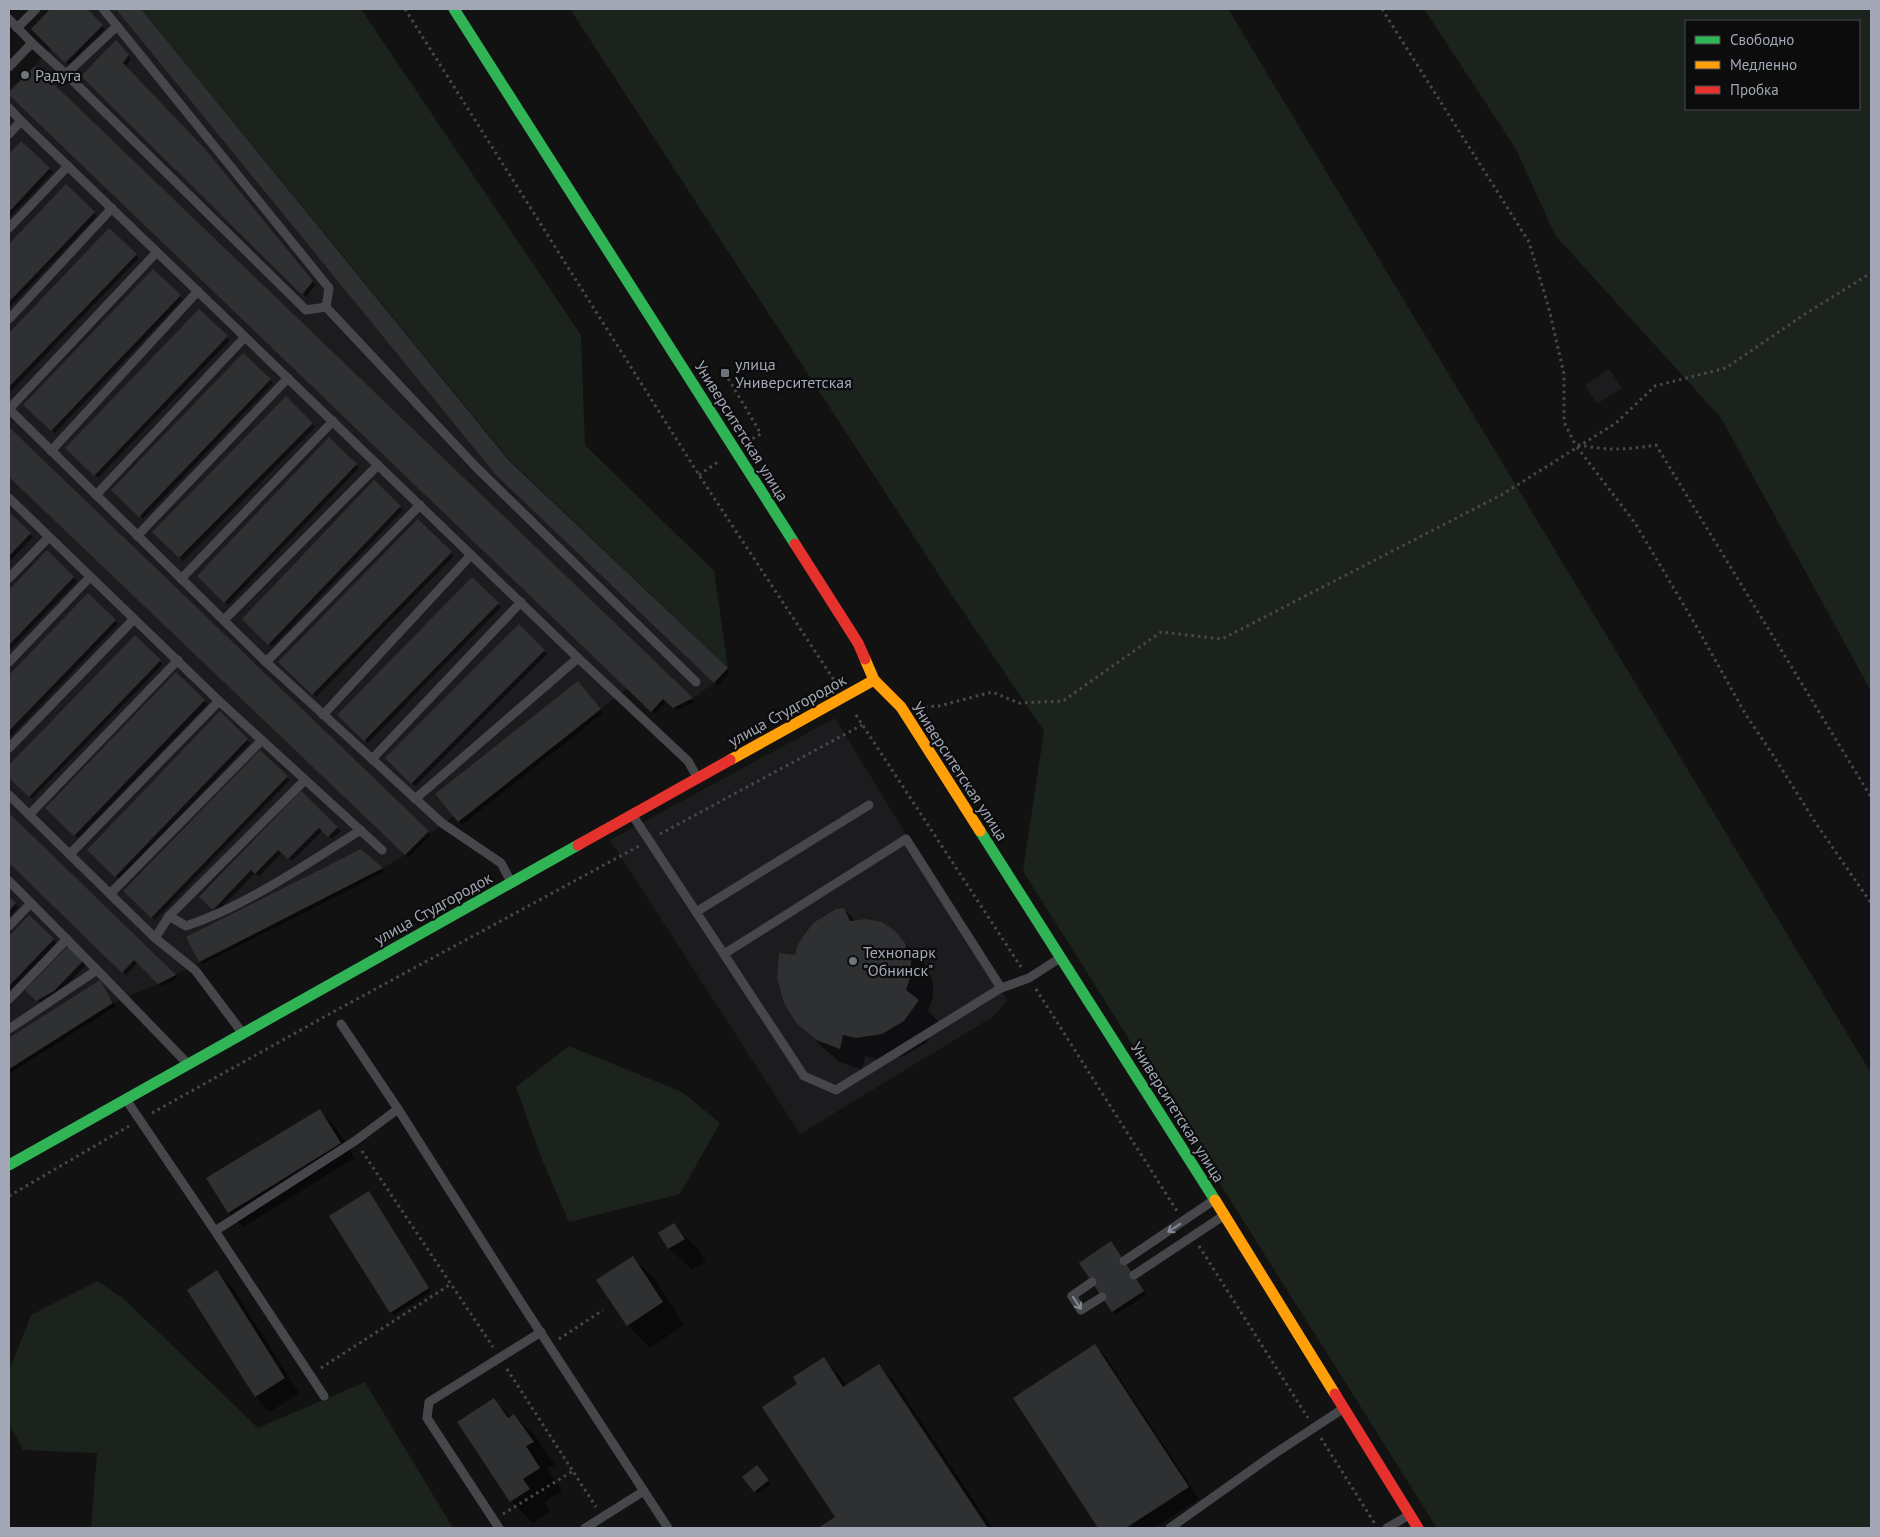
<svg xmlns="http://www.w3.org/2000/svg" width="1880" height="1537" font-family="'PT Sans',sans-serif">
	<rect width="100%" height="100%" fill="#121212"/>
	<g fill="#1c1c1e">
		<polygon points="91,9 141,9 510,460 728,668 714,683 693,698 673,708 663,699 651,712 627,689 417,843 405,855 383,868 158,984 113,1003 9,1070 9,91"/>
		<polygon points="1609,369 1622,388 1597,404 1585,385"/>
		<polygon points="835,718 1007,1000 994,1016 800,1134 610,840"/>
	</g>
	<g fill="#1c221c" fill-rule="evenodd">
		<polygon points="141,9 361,9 581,335 585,445 714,571 728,668 510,460"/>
		<polygon points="570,9 1228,9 1871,1073 1871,1528 1437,1528 1023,871 1044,731 952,595"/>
		<path d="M1424,9h447v682l-150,-273 -166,-183 -39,-86zM1686,21h173v88h-173z"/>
		<polygon points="569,1046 682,1092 720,1123 680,1194 569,1222 543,1162 516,1087"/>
		<polygon points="97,1281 124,1299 258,1428 365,1382 453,1528 91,1528 97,1453 23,1450 9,1424 9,1371 31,1315"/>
	</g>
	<g fill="#0007">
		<polygon points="52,9 85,9 105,29 69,65 32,29"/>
		<polygon points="118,9 140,9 511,465 730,672 718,686 497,474"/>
		<polygon points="119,45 131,59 125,67 209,155 316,285 306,297 85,79"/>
		<polygon points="35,67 695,702 678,710 667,701 655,714 9,94"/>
		<polygon points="21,142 53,172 9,218 9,155"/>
		<polygon points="66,186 97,216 9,308 9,245"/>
		<polygon points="109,230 139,258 10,392 9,390 9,334"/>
		<polygon points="153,271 183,299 55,433 25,405"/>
		<polygon points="199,311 230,340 98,478 67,448"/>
		<polygon points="243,355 273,383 143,519 113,490"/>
		<polygon points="286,398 315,427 183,561 154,532"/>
		<polygon points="9,428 431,835 409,857 9,475"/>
		<polygon points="329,439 359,468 228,605 199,576"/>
		<polygon points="374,482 403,510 272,647 243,619"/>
		<polygon points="9,514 33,537 9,562"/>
		<polygon points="418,521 454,556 316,697 280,662"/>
		<polygon points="47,552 77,581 9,651 9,592"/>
		<polygon points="472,579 501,607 368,743 339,715"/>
		<polygon points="88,595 118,624 9,738 9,677"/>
		<polygon points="519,626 547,654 415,786 387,758"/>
		<polygon points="135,637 163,664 32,799 9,776 9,767"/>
		<polygon points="176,674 208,704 78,838 47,808"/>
		<polygon points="581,685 603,713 462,825 437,794"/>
		<polygon points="220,713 250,743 119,879 88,850"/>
		<polygon points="260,751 290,780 155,920 125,891"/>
		<polygon points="301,793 341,831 332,839 323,830 292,861 282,852 259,877 255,873 217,912 201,897"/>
		<polygon points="9,814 178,978 162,986 138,962 126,975 9,861"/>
		<polygon points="361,850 385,872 203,964 200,961"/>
		<polygon points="9,898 19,907 9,917"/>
		<polygon points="844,909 856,921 894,932 917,955 927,967 933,982 933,997 928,1011 940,1023 926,1043 904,1056 879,1060 865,1056 862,1070 840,1062 821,1046 798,1023 796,957"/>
		<polygon points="29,917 57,943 9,992 9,938"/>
		<polygon points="68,948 86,965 58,994 40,1003 27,990"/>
		<polygon points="99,982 116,1006 9,1074 9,1040"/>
		<polygon points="319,1110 334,1125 355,1158 243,1227 229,1212"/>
		<polygon points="372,1196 431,1292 394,1315 391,1312"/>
		<polygon points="674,1225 696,1247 706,1262 692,1270 669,1248 660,1234"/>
		<polygon points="1114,1246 1146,1295 1116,1315 1080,1263"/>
		<polygon points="632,1257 655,1279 684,1325 650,1348 628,1325"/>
		<polygon points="217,1272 232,1287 299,1393 270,1412 256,1397 188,1290"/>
		<polygon points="1095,1346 1106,1357 1199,1499 1154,1528 1100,1528 1015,1398"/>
		<polygon points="824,1359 838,1374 847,1386 878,1365 893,1380 992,1528 820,1528 837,1517 799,1384"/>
		<polygon points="493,1400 511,1417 514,1415 536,1437 555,1465 547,1468 562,1491 544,1502 551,1511 533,1523 511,1501"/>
		<polygon points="760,1470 771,1484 758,1494 755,1491"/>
	</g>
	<g fill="#2f3031">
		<polygon points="50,9 87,9 103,25 65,63 31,29"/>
		<polygon points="116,9 141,9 509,461 728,668 714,683 496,475"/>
		<polygon points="116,40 129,55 123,63 206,150 313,281 302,295 81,76"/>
		<polygon points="35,66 693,698 673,708 663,699 651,712 9,95 9,92"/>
		<polygon points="21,141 50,168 9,212 9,154"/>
		<polygon points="66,184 95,212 9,302 9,244"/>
		<polygon points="109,228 137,254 9,387 9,333"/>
		<polygon points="153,269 181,295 51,431 23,405"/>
		<polygon points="199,309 228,336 94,476 65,448"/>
		<polygon points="243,353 271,379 139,517 111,490"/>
		<polygon points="286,396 313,423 179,558 152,532"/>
		<polygon points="9,427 429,831 405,855 9,477"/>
		<polygon points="329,437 357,464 224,603 197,576"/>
		<polygon points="374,480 401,506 268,645 242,619"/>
		<polygon points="9,512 31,533 9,556"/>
		<polygon points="418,519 452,552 312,695 278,662"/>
		<polygon points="47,550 74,577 9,645 9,590"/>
		<polygon points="472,577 499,603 364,741 337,715"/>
		<polygon points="88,593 116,620 9,731 9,675"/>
		<polygon points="519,624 545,650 411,784 385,758"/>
		<polygon points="135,635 161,660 29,797 9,778 9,765"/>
		<polygon points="176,672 205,700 74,836 45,808"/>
		<polygon points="578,681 601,709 458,822 435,794"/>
		<polygon points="220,711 248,739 115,877 87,850"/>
		<polygon points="260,750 288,776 151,918 123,891"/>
		<polygon points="301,791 338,827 328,837 319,828 288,859 278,850 255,874 251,870 213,910 199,897"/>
		<polygon points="9,813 176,975 158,984 134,960 122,973 9,863"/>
		<polygon points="361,849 383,868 199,962 186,937"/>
		<polygon points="9,896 16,903 9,911"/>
		<polygon points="844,908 850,921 866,919 882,922 895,931 905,943 911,959 911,975 906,990 919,1000 904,1021 882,1034 856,1038 843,1035 840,1049 816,1040 797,1024 784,1003 777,978 779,953 795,955 798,944 813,923 836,909"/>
		<polygon points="29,915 54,939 9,986 9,936"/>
		<polygon points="68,946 83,961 54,991 36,1001 25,990"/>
		<polygon points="100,980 113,1003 9,1069 9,1038"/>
		<polygon points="320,1109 341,1143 228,1213 206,1178"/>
		<polygon points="369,1191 429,1288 390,1313 329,1216"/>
		<polygon points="674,1223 685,1239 668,1249 658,1233"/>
		<polygon points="1111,1241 1144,1291 1112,1312 1079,1263"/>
		<polygon points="633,1256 663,1302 627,1326 596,1280"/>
		<polygon points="217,1270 285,1378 255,1397 187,1290"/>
		<polygon points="1095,1344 1189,1487 1126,1528 1098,1528 1013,1398"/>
		<polygon points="824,1357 843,1387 879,1364 988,1528 818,1528 835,1517 762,1407 797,1384 793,1377"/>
		<polygon points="494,1398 508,1418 514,1414 534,1442 526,1446 540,1468 523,1479 530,1489 510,1502 457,1422"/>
		<polygon points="757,1465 769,1480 754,1492 742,1477"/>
	</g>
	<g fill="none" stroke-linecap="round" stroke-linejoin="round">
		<g stroke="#47494c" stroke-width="3" stroke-dasharray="2.5 4" stroke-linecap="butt">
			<polyline points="405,9 699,475 834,680"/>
			<path d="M1382,9l147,233 20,67 15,65v48l11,22c32,7 50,6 81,1l215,352"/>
			<polyline points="725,373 761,434 752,439"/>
			<polyline points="1577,447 1635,523 1695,624 1746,715 1773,755 1815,822 1871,903"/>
			<polyline points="699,475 718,462"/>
			<polyline points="925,707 939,706 992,692 1019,703 1063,701 1161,632 1222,639 1503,494 1616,423 1655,386 1726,368 1805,314 1871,273"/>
			<polyline points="856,715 1021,967"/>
			<polyline points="660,834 862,725"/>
			<polyline points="1036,989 1177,1211"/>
			<polyline points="152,1113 333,1012 639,846"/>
			<polyline points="362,1151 493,1347"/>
			<polyline points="9,1196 129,1126"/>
			<polyline points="1199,1246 1308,1418"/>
			<polyline points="559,1339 603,1310"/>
			<polyline points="321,1368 451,1284"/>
			<polyline points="507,1369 596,1507"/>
			<polyline points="1321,1438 1375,1524"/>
			<polyline points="503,1514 573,1471"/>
		</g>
		<g stroke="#45474b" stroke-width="9">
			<polyline points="9,19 32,43"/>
			<polyline points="17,28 36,9"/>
			<polyline points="9,67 32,43 66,74 117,26 103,9"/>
			<polyline points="66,74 306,310 326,307 329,288 117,26"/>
			<polyline points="9,108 21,121 9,134"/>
			<polyline points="21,121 578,658 688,761 697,777"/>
			<polyline points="9,228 68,166"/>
			<polyline points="326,307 476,467 696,682"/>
			<polyline points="9,319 112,208"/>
			<polyline points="9,409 266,662 442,823 501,863 510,880"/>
			<polyline points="9,409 157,252"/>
			<polyline points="51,451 198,291"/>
			<polyline points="96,495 245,337"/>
			<polyline points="9,498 219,701 382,850"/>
			<polyline points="137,536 288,378"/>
			<polyline points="9,578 49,537"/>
			<polyline points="181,579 333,421"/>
			<polyline points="224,620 378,465"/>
			<polyline points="9,662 90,577"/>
			<polyline points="266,662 420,505"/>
			<polyline points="323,715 471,555"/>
			<polyline points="9,748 134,619"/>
			<polyline points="372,759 521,602"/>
			<polyline points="9,795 155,938 195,970 241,1031"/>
			<polyline points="415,799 578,658"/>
			<polyline points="30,814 178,660"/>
			<polyline points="633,816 804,1076 836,1090 1001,988 906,839 724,954"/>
			<polyline points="70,854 219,701"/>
			<polyline points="9,881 97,970"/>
			<polyline points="111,893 262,740"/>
			<polyline points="696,912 869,805"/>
			<path d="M169,916l17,10c62,-21 118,-61 175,-96"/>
			<polyline points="9,926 31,903"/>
			<polyline points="155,938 169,916 305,780"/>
			<polyline points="1001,988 1029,978 1060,958"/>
			<polyline points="9,999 67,939"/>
			<polyline points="341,1024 398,1109 520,1301 668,1528"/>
			<polyline points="9,1029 97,970 186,1062"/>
			<polyline points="127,1101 215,1231"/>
			<polyline points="1124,1261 1214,1200"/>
			<polyline points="1134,1275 1223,1216"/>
			<polyline points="1092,1282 1072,1296 1081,1310 1102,1297"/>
			<polyline points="324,1396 215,1231 355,1141 398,1109"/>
			<polyline points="499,1528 427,1418 429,1402 541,1332"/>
			<polyline points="585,1528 644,1491"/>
			<polyline points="1170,1528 1274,1454 1341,1410"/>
			<polyline points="1387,1528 1409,1515"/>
		</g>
		<g stroke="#30b455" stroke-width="11">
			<polyline points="454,9 795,544"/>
			<polyline points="980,831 1215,1200"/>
			<polyline points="9,1165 578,845"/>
		</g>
		<g stroke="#ff9f0a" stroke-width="11">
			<polyline points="865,659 874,680 901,707 980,831"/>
			<polyline points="730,760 874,680"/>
			<polyline points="1215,1200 1335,1394"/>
		</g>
		<g stroke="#e5322d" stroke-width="11">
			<polyline points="795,544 858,643 865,659"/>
			<polyline points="578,845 730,760"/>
			<polyline points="1335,1394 1418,1528"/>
		</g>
	</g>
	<defs><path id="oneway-shaft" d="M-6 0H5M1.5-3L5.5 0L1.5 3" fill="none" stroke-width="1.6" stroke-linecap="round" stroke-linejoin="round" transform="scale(1.25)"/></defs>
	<g stroke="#858a94">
		<use href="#oneway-shaft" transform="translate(1174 1228) rotate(146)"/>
		<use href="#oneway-shaft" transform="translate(1077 1303) rotate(56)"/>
	</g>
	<g fill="#6f737b" stroke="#0c0c0d" stroke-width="2">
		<circle cx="25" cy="75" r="5"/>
		<rect x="720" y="368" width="10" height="10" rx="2.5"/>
		<circle cx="853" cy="961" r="5"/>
	</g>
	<g text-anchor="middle" stroke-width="4.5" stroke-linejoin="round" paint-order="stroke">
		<g font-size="16" fill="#a1a7b4" stroke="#0c0c0d" text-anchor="start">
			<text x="35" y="81">Радуга</text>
			<text x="735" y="370">улица<tspan x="735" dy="18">Университетская</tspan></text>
			<text x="863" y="958">Технопарк<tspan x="863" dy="18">"Обнинск"</tspan></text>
		</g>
		<g font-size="16" fill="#a1a7b4" stroke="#0c0c0d">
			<text transform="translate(742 431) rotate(58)" y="6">Университетская улица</text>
			<text transform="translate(787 710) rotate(-29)" y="6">улица Студгородок</text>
			<text transform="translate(960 771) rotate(57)" y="6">Университетская улица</text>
			<text transform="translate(433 908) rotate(-29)" y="6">улица Студгородок</text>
			<text transform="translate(1178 1112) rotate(58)" y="6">Университетская улица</text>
		</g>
	</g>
	<rect width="1880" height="1537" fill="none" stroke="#a1a7b4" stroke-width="20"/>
	<rect x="1685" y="20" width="175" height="90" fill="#0c0c0d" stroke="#484a50"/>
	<rect x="1695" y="36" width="25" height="8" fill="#30b455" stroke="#484a50"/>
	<text x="1730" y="45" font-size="15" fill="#a1a7b4">Свободно</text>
	<rect x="1695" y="61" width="25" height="8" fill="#ff9f0a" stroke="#484a50"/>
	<text x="1730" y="70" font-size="15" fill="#a1a7b4">Медленно</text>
	<rect x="1695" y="86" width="25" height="8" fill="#e5322d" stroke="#484a50"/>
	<text x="1730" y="95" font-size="15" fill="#a1a7b4">Пробка</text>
</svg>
